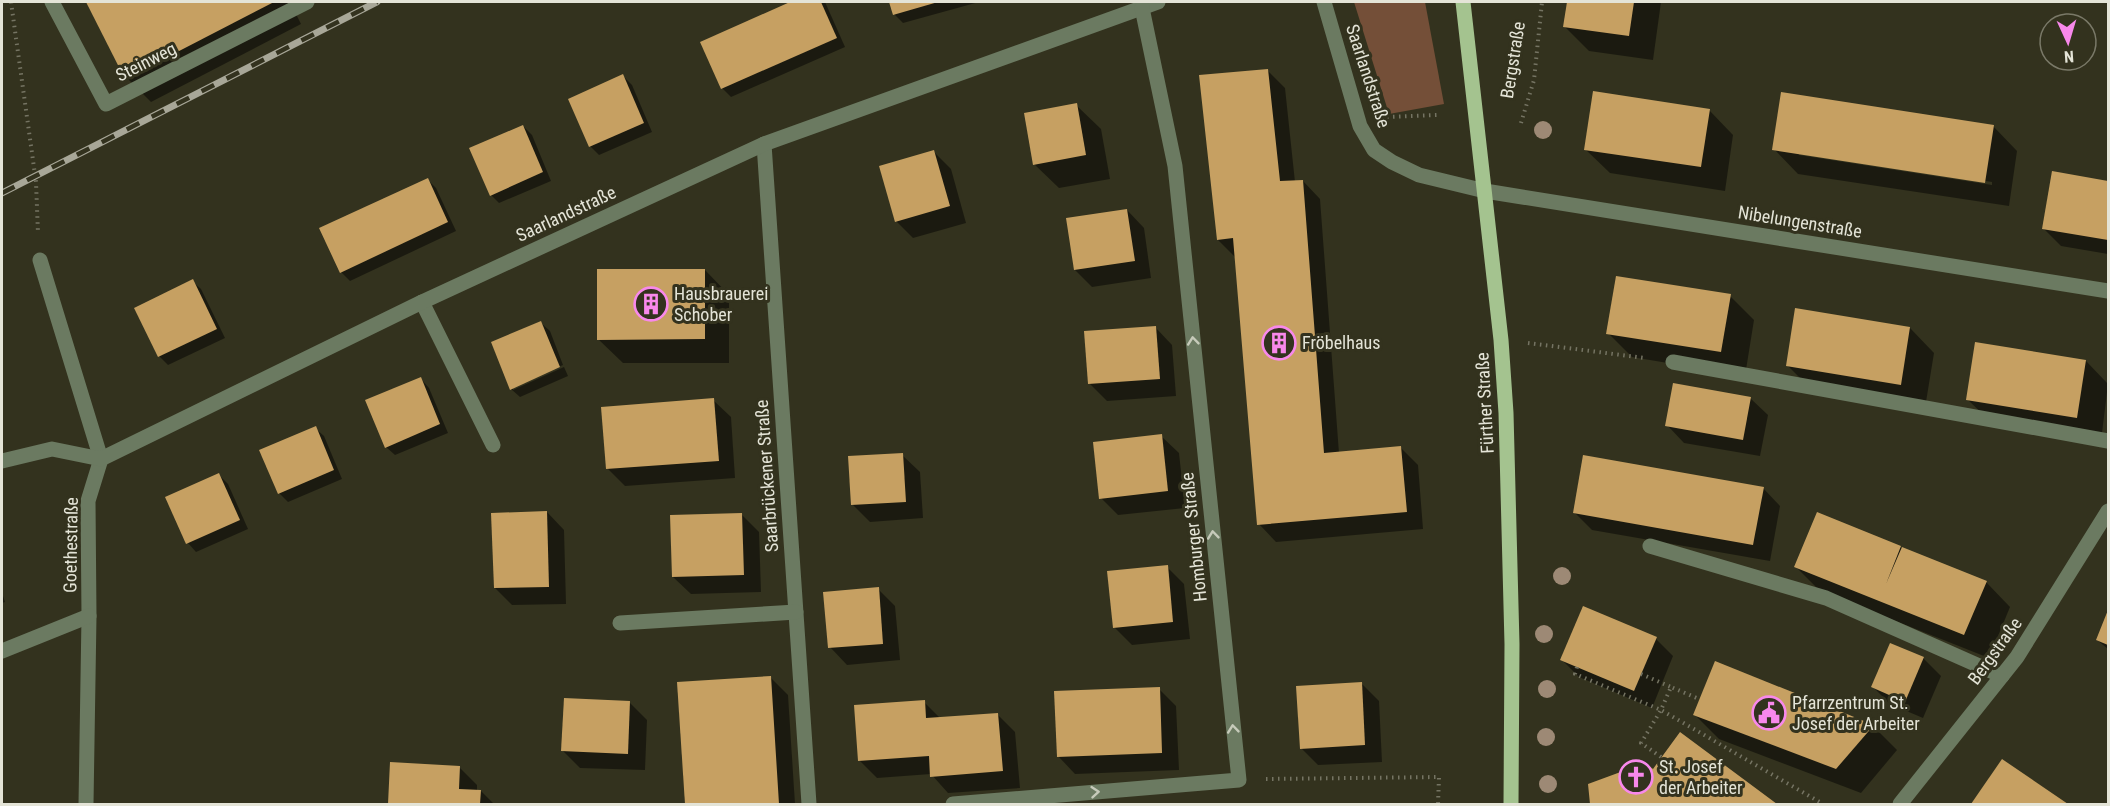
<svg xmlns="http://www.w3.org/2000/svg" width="2110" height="806" font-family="'Roboto Condensed',sans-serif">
	<rect width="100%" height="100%" fill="#33321e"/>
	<polygon fill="#744f38" points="1354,2 1425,2 1444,104 1389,114"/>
	<g fill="#0007" fill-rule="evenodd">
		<polygon points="91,2 290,2 301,24 151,102 127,78 88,3"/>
		<polygon points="794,2 825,2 845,47 731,97 722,88 701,43"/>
		<polygon points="890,2 979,2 903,23 894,14"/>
		<polygon points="1568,2 1661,2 1653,60 1589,51 1565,27"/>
		<polygon points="1268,71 1285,88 1295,182 1303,181 1320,199 1339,453 1401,448 1418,465 1423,529 1276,542 1259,524 1236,258 1218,240"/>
		<polygon points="623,76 632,85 652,132 599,155 590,146 570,100"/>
		<polygon points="1076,105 1101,129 1110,179 1059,188 1034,164"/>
		<polygon points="1709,110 1733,135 1725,191 1610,173 1585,149"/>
		<polygon points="523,126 532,135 551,181 499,203 491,195"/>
		<path d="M1993,126l24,25 -8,55 -211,-32 -24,-25zM1799,152l193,30v3l-193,-30z"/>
		<polygon points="933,151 951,169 966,223 913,238 896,221"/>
		<polygon points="2053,173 2108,183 2108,254 2061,246 2044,229"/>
		<polygon points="428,180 436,188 456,231 350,281 341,272"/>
		<polygon points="1127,210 1144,228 1151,278 1092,287 1075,270"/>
		<polygon points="705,270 729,295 729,363 623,363 598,339"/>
		<polygon points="192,281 201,289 225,338 168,365 159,356"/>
		<polygon points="1730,296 1754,320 1745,376 1632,357 1608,333"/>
		<polygon points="541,323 550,331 563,365 513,386 513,390 564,367 568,376 520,397 511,389"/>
		<polygon points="1155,327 1172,345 1176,396 1107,401 1090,384"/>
		<polygon points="1910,328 1934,353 1925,408 1812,390 1788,366"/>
		<polygon points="2086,361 2108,384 2101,441 1992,423 1967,399"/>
		<polygon points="421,379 429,388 448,433 395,455 386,447"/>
		<polygon points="1750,398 1768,415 1760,456 1684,443 1667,425"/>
		<polygon points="713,400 731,417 735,478 625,486 608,469"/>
		<polygon points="315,428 324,436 342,479 288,502 279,493"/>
		<polygon points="1161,436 1179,453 1185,508 1118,515 1101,498"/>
		<polygon points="902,455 920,472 923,518 870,522 852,504"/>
		<polygon points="219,475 228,484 248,529 196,552 188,543"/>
		<polygon points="1763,488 1780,506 1770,561 1592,530 1574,512"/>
		<polygon points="547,512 564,530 566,604 512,605 495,588"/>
		<polygon points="1817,514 1986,582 2010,607 1989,658 1820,591 1796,567"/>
		<polygon points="742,515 759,532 761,592 691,594 673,577"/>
		<polygon points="1167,567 1184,584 1190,639 1132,645 1114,627"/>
		<polygon points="878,589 895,606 900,660 847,665 830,647"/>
		<polygon points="2,593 5,602 2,603"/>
		<polygon points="2108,613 2108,649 2097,640"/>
		<polygon points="1656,639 1673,656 1652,708 1579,677 1562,660"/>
		<polygon points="1923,658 1941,676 1923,718 1890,704 1873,687"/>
		<polygon points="771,678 788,695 795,804 686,804 678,683"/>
		<polygon points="1361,683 1379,701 1382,762 1318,765 1301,748"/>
		<polygon points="1159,689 1176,706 1179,770 1075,774 1058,756"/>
		<polygon points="924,702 940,718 997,714 1015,732 1020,788 948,793 931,774 877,778 859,760"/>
		<polygon points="630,703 647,720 645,770 580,768 563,751"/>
		<polygon points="1695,715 1873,726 1897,750 1861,793 1719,739"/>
		<polygon points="1680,734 1774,804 1592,804 1590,785 1658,774"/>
		<polygon points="2002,762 2065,804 1973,804"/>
		<polygon points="392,763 460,768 477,785 477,791 481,791 494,804 389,804"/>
	</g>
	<g fill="#c6a062">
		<polygon points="86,2 274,2 125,79"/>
		<polygon points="790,2 821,2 837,38 721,89 700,42"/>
		<polygon points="889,2 938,2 893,15"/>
		<polygon points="1567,2 1634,2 1629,36 1563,27"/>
		<polygon points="1268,69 1280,181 1303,180 1324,453 1401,446 1407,512 1257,525 1233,238 1217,240 1199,75"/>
		<polygon points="623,74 644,123 589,147 568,99"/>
		<polygon points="1593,91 1710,109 1701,167 1584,150"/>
		<polygon points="1781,92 1994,125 1985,183 1772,150"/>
		<polygon points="1077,103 1086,155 1033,165 1024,113"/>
		<polygon points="523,125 543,172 490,196 469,148"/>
		<polygon points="934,150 950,206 895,222 879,166"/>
		<polygon points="2052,171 2108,181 2108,240 2042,229"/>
		<polygon points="428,178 448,222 340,273 319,228"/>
		<polygon points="1127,209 1135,261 1074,270 1066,218"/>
		<polygon points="597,269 705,269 705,339 597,340"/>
		<polygon points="1616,276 1731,294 1721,352 1606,334"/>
		<polygon points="193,279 217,329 158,357 134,308"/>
		<polygon points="1795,308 1910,327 1901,385 1786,366"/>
		<polygon points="541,321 560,367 510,390 491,342"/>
		<polygon points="1156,326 1160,379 1088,384 1084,331"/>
		<polygon points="1975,342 2086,360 2077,418 1966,400"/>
		<polygon points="421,377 440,424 385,448 365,400"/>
		<polygon points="1673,383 1751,397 1743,440 1665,426"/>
		<polygon points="714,398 719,461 606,469 601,407"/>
		<polygon points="316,426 334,470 278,494 259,450"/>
		<polygon points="1162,434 1168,491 1099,499 1093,442"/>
		<polygon points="903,453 906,502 851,505 848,456"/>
		<polygon points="1583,455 1764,487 1753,545 1573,513"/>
		<polygon points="219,473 240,520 186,544 165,497"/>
		<polygon points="547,511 549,587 494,588 491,513"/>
		<polygon points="1817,512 1901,546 1886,584 1902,547 1987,581 1964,635 1794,567"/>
		<polygon points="742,513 744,575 672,577 670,515"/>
		<polygon points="1168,565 1173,622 1113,628 1107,571"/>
		<polygon points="879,587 883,644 828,648 823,592"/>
		<polygon points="1583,606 1657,637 1634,691 1560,660"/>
		<polygon points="2108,610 2108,645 2096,640"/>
		<polygon points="1890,643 1924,657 1905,702 1871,687"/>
		<polygon points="1715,661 1874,725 1836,769 1693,715"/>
		<polygon points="771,676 779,804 685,804 677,682"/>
		<polygon points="1362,682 1365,745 1300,749 1296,686"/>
		<polygon points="1160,687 1162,753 1057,757 1054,691"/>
		<polygon points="564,698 630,701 628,754 561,751"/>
		<polygon points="925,700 926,718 998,713 1003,771 930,777 929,756 858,761 854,705"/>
		<polygon points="1680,732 1777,804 1590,804 1588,784 1645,763 1653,769"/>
		<polygon points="2002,759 2068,804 1971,804"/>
		<polygon points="390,762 460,766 459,789 481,790 480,804 388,804"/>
	</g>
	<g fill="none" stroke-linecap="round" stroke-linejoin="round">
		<g stroke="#757463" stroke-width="4" stroke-dasharray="1.5 4.5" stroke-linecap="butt">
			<polyline points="11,2 36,182 38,233"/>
			<polyline points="1387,117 1438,115"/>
			<polyline points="1521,123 1534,80 1542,2"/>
			<polyline points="1528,343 1645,358"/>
			<polyline points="1577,667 1575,674 1661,710 1823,804"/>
			<polyline points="1641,674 1671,687"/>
			<polyline points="1661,757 1641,743 1661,710 1671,687 1699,699"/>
			<polyline points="1266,779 1439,777 1438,804"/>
		</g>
		<g stroke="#6b7a61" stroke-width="15">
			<polyline points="52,2 106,104 307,2"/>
			<polyline points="1324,2 1360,126 1374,150 1392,162 1419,175 1485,191 2108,291"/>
			<polyline points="764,144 809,804"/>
			<polyline points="40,260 101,459 88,501 89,616 86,804"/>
			<polyline points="422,302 493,445"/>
			<polyline points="1673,362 2108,441"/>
			<polyline points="2,461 52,449 101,459 422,302 764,144 1158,2"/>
			<polyline points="1650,546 1826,598 2002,676"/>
			<polyline points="620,623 796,612"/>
			<polyline points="2,651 89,616"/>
			<polyline points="953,804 1239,780 1175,166 1142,8"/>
			<polyline points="1900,804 2017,657 2108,511"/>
		</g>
		<polyline stroke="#a4c38f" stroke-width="15" points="1463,2 1501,340 1506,413 1512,644 1511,804"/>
		<defs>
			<polyline id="rail" points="2,193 377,2"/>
		</defs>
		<use href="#rail" stroke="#a8a798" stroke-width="7"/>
		<use href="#rail" stroke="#33321e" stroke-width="4.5" stroke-dasharray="14" stroke-linecap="butt"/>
	</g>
	<g fill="#9d8975">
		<circle cx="1543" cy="130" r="9"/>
		<circle cx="1562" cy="576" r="9"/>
		<circle cx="1544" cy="634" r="9"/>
		<circle cx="1547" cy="689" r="9"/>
		<circle cx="1546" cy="737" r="9"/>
		<circle cx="1548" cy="784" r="9"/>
	</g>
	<defs><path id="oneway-chevron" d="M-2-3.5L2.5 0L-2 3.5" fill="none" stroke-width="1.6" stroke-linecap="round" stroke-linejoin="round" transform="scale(1.5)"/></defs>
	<g stroke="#c6caba">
		<use href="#oneway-chevron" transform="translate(1193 341) rotate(-96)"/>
		<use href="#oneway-chevron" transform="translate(1213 535) rotate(-96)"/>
		<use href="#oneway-chevron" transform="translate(1233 729) rotate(-96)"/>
		<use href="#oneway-chevron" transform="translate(1095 792) rotate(-5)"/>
	</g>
	<defs>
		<symbol id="building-ring" viewBox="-11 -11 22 22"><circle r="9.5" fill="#33321e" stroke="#f888eb" stroke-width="1.5"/><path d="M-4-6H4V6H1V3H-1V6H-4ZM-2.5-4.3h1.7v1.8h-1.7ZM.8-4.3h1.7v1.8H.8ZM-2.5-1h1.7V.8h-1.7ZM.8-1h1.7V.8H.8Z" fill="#f888eb"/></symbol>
		<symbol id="civic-ring" viewBox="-11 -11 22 22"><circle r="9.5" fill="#33321e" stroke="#f888eb" stroke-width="1.5"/><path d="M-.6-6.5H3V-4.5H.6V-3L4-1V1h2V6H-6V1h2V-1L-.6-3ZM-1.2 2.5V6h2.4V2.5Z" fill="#f888eb"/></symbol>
		<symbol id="church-ring" viewBox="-11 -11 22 22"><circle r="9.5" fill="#33321e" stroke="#f888eb" stroke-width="1.5"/><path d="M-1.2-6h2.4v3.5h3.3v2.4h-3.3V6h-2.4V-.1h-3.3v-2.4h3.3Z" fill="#f888eb"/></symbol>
	</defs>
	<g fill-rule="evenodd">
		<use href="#building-ring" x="632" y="285" width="38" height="38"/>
		<use href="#building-ring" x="1260" y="324" width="38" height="38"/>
		<use href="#civic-ring" x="1750" y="694" width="38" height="38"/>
		<use href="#church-ring" x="1617" y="758" width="38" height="38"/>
	</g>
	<g text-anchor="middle" stroke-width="6" stroke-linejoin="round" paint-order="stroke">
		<g font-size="18" fill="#e4e4d7" stroke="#33321e">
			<text transform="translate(1513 60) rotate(-81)" y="6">Bergstraße</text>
			<text transform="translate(146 62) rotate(-27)" y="6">Steinweg</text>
			<text transform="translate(1368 76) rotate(72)" y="6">Saarlandstraße</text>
			<text transform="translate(566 214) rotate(-25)" y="6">Saarlandstraße</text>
			<text transform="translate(1800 222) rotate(9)" y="6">Nibelungenstraße</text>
			<text transform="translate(1485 403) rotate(-93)" y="6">Fürther Straße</text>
			<text transform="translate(767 476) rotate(-94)" y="6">Saarbrückener Straße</text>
			<text transform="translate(1194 537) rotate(-96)" y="6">Homburger Straße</text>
			<text transform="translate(71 545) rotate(-89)" y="6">Goethestraße</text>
			<text transform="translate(1995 651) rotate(-54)" y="6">Bergstraße</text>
		</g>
		<g font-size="18" fill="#e4e4d7" stroke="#33321e" text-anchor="start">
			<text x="674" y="300">Hausbrauerei<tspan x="674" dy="21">Schober</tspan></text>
			<text x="1302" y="349">Fröbelhaus</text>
			<text x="1792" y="709">Pfarrzentrum St.<tspan x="1792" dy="21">Josef der Arbeiter</tspan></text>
			<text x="1659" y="773">St. Josef<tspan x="1659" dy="21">der Arbeiter</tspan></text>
		</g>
	</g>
	<rect width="2110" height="806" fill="none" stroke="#e4e4d7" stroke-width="6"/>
	<g transform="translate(2068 42) rotate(176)"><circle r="28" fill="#33321e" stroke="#7a7968" stroke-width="1.5"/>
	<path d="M0-4.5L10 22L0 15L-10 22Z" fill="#f888eb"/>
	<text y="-9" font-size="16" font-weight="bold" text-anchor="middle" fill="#e4e4d7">N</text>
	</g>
</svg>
